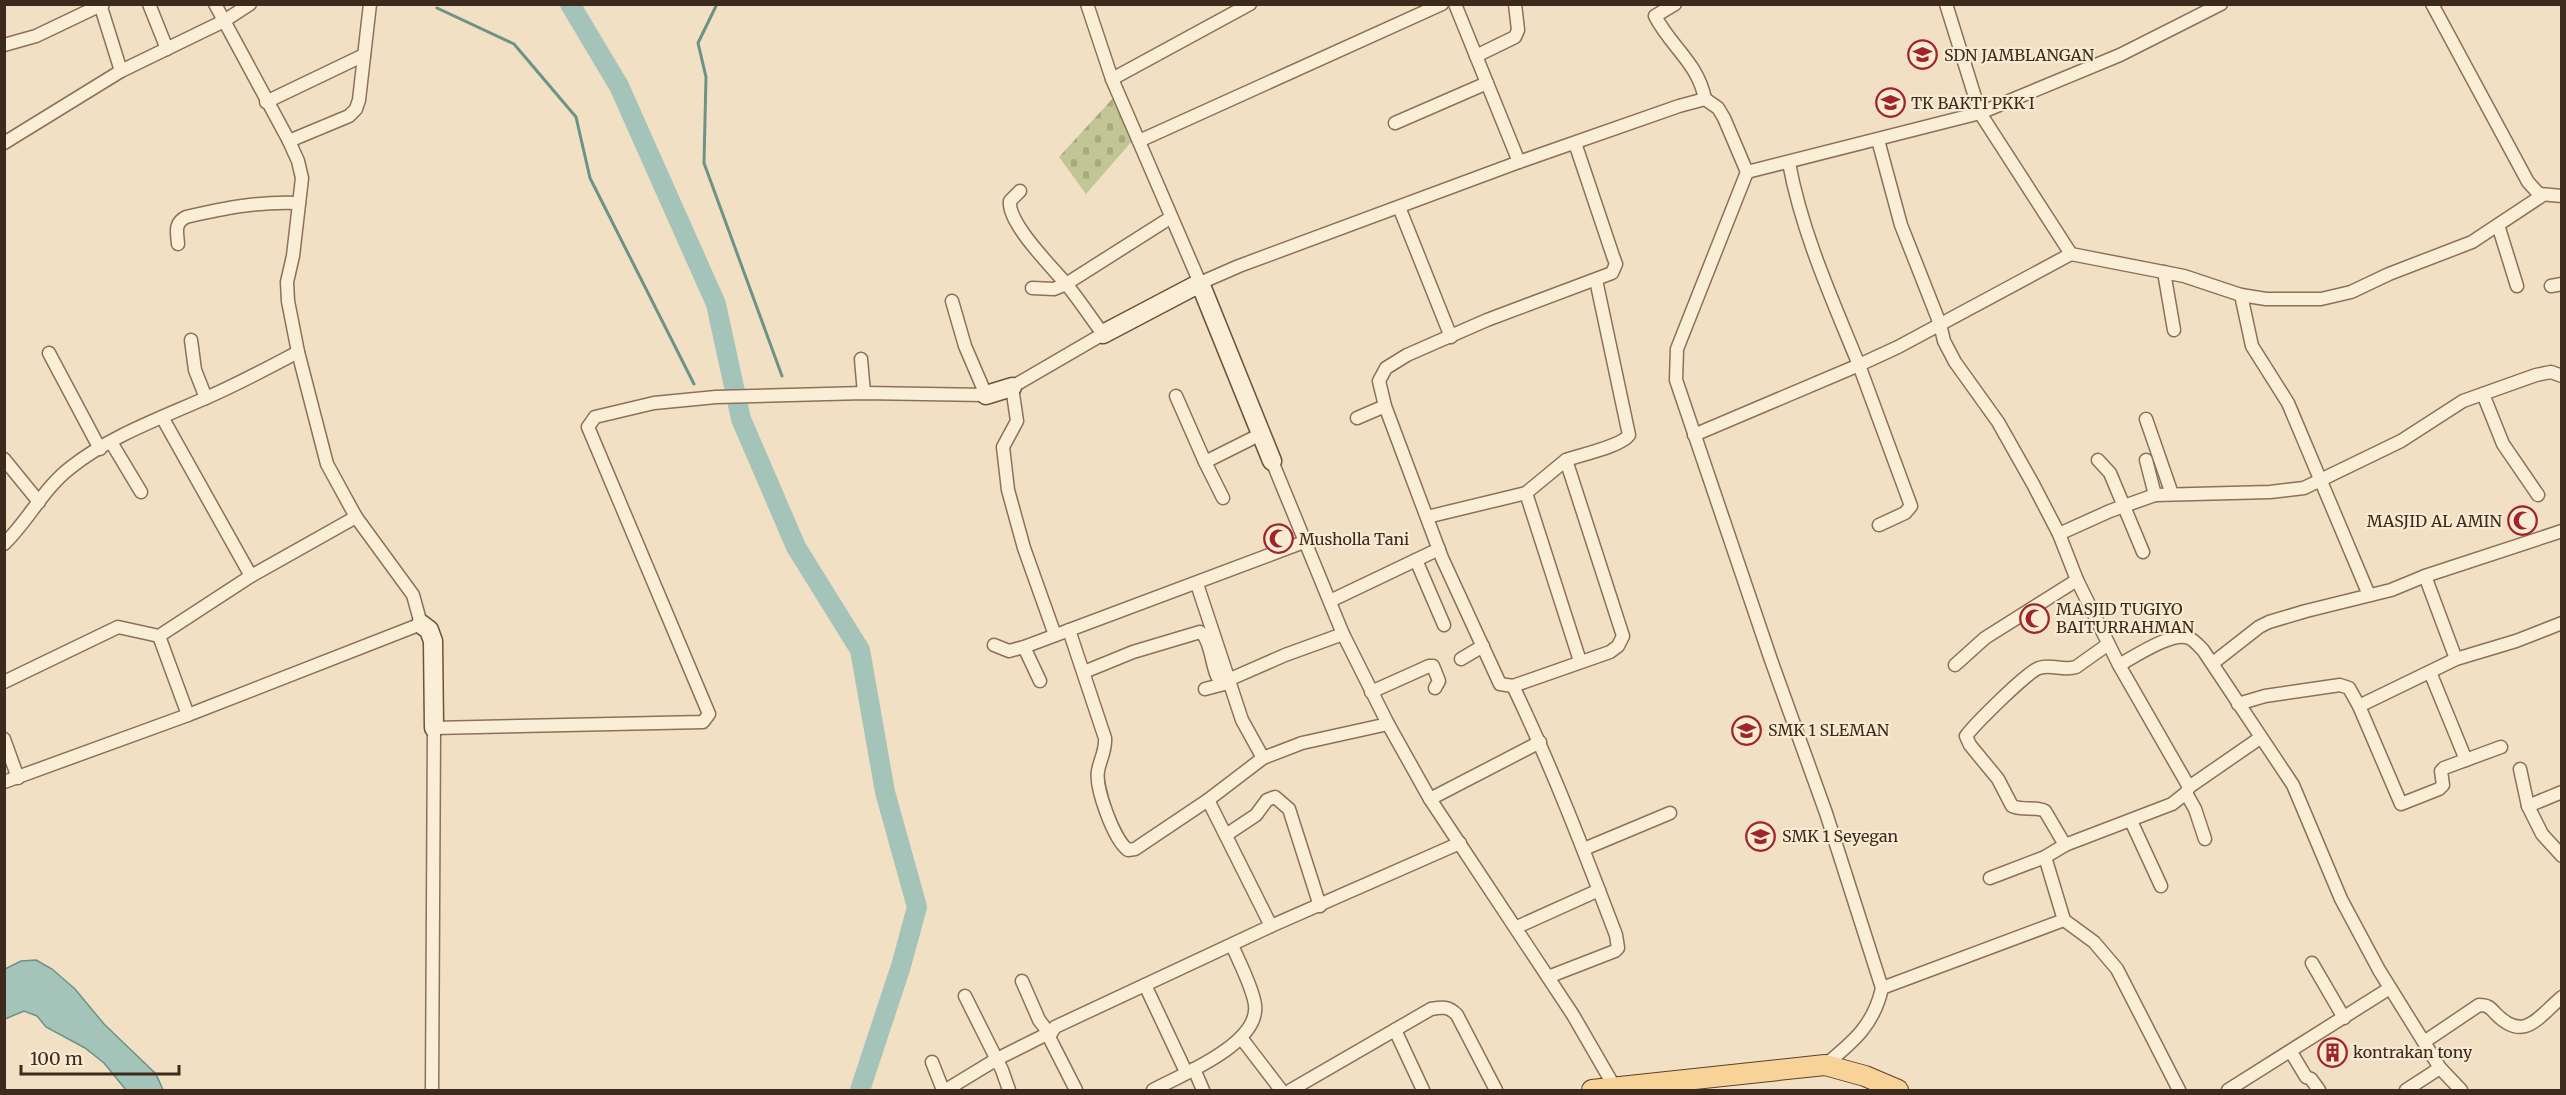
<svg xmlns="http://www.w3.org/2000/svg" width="2566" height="1095" font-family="Merriweather,serif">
	<defs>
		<pattern id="cemetery-stones" width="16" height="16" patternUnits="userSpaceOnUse" patternTransform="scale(1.5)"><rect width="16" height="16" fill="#c2c595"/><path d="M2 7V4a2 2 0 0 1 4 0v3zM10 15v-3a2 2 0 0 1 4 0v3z" fill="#a8a980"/></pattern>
	</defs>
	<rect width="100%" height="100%" fill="#f1e0c3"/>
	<polygon fill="url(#cemetery-stones)" points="1115,96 1133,140 1086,194 1059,157"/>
	<polygon fill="#a5c4b9" stroke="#6b9386" stroke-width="1.5" points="36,960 52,969 75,989 104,1024 156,1074 163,1090 126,1090 104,1063 85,1048 46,1027 37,1016 24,1011 5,1019 5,969 21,961"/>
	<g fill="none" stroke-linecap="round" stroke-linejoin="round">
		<g stroke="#6b9386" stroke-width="3">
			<polyline points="717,4 698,43 706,77 704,163 782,376"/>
			<polyline points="437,8 514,44 576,117 590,178 694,384"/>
		</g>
		<polyline stroke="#a5c4b9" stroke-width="20" points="570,4 619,86 716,304 741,419 796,547 860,650 885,792 917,907 901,966 860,1090"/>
		<defs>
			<g id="street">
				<polyline points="100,4 121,71"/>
				<polyline points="149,4 167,49"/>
				<polyline points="1087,4 1112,79 1200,283 1239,266 1519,162 1679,106 1705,99 1718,108 1724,118 1747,172 1980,113 2120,55 2221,4"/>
				<polyline points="1455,4 1519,162"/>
				<path d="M1675,4l-20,12c16,31 43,47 50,83"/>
				<polyline points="1946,4 1980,113 2071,254"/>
				<polyline points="2432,4 2528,182 2539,194 2562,196"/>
				<polyline points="4,45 36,36 103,4"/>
				<polyline points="1476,56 1515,37 1518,30 1515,4"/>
				<polyline points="1112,79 1250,4"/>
				<polyline points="266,102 364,55"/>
				<polyline points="1395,123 1487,83"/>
				<path d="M1878,140l23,85 39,99 4,17 11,21 43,60 35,62 26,50 18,46 42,85c15,-8 53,-34 70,-27 5,2 10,8 14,12l90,135 48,114 38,71 61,98 21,22"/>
				<polyline points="289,141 349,116 356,109 359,100 370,4"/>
				<polyline points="1139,141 1442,4"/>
				<polyline points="4,143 121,71 224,21 250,4"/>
				<path d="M1789,163c13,70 43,136 70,202l39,-18 173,-93 113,22 57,19 25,4h55l30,-7 38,-18 83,-32 71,-47"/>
				<path d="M1747,172l-70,177 -1,31 95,280 55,153 56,175c-8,37 -29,54 -57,77"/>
				<path d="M1020,191l-10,10c-3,22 43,67 57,84 13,16 24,33 36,49l-91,53 5,34 -14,26 5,43 16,58 31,87"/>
				<polyline points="1399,207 1451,337"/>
				<polyline points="2498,225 2517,286"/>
				<path d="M178,244c-1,-12 -4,-21 8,-27 39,-9 74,-16 113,-14"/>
				<polyline points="2164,272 2174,330"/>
				<polyline points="2551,286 2562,284"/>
				<polyline points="1032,288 1054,289 1066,284 1170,218"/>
				<polyline points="2241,295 2252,346 2288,403 2369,595"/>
				<polyline points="191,340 195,370 206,398"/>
				<polyline points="49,353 100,449"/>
				<polyline points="861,359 864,393"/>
				<polyline points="2483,394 2503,444 2538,495"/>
				<polyline points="1176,396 1205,462"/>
				<polyline points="162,417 251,576"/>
				<polyline points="1357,418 1385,406"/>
				<polyline points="2146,419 2172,494"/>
				<polyline points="1694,435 1859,365 1911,506 1905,513 1879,525"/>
				<polyline points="111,442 141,492"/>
				<polyline points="4,459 39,502"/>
				<polyline points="2098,460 2110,473 2143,552"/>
				<polyline points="2146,460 2155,495"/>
				<polyline points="1272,461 1343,634 1388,724 1430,799 1573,1015 1614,1086"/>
				<polyline points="1526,493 1580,661"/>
				<polyline points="1223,498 1205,462 1261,434"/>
				<polyline points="1427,517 1526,493 1566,460"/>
				<polyline points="2059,534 2110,511 2155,495 2270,492 2304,488 2401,441 2463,401 2536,375 2551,372 2562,376"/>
				<path d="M4,544c24,-23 39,-55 66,-76 40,-32 91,-50 138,-71 30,-13 60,-29 90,-45"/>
				<polyline points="1416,560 1444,625"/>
				<polyline points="2425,576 2456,659"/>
				<polyline points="1197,584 1242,720 1263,758"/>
				<polyline points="1330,601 1439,549"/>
				<path d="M1069,630l36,108c1,13 -5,21 -7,33 -3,17 16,69 30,79l7,-1 73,-49 55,-42 39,-15 86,-19"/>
				<polyline points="159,636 188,715"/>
				<polyline points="994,645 1009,651 1024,647 1304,542"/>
				<polyline points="1024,647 1040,681"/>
				<polyline points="1461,659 1483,646"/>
				<polyline points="2213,663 2259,627 2269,622 2306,611 2391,590 2425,576 2562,531"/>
				<polyline points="1955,665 1985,638 2077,580"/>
				<path d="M1084,672l49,-20 67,-20c11,7 11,31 17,44l11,4 57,-25 58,-21"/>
				<polyline points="2430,672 2466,760"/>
				<polyline points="4,682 118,627 159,636 251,576 356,517"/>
				<path d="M1513,686l97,-34 8,-6 5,-10 -57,-176c14,-5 56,-14 63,-25l-33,-155"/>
				<polyline points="1205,689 1228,683"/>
				<polyline points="1371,692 1429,666 1433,666 1439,681 1435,688"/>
				<polyline points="2238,704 2265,696 2340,685 2349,688 2359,706"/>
				<polyline points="4,739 18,778"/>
				<polyline points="2501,747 2444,768 2441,771 2443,785 2439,789 2401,804 2359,706 2456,659 2516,641 2562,623"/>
				<polyline points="2520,769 2528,806"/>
				<polyline points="4,782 188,715 421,624 413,595 356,517 327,464 298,352 288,301 287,282 293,256 302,178 298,161 289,141 215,4"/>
				<polyline points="2189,787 2260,738"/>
				<polyline points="2562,792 2528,806 2542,834 2562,856"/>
				<polyline points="2186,793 2195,809 2205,839"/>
				<polyline points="1430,799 1540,742"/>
				<polyline points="1208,800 1271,926"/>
				<polyline points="2131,821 2161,886"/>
				<polyline points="1226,835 1256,815 1267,800 1275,797 1289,809 1320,906"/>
				<path d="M2065,845l-20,-34c-10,-5 -22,0 -33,-5l-14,-27 -28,-34 -4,-9c9,-12 60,-63 73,-68 12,-4 25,3 37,-1l31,-22"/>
				<polyline points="1584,849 1670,813"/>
				<polyline points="1990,878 2045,857"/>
				<polyline points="2064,920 2094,942 2117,969 2179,1090"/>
				<polyline points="1517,927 1599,890"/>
				<polyline points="2312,963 2344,1018"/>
				<path d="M1548,977l67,-26 3,-3 -2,-13c-32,-84 -64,-168 -103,-249l-13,-2 -58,-126 -57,-152 -6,-25 7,-13 21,-13 80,-35 125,-47 4,-9 -3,-8 -38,-113"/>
				<polyline points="1145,985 1186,1072"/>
				<polyline points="1882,988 2064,920 2045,857 2065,845 2172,804 2186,793 2189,787 2119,665"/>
				<polyline points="965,996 1002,1070 1009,1090"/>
				<polyline points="1395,1030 1423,1090"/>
				<polyline points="1242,1039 1281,1090"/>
				<path d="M2424,1042l55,-37c8,0 11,2 16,8 29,30 42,5 67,-16"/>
				<polyline points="2291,1052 2306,1077 2311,1079 2319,1090"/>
				<polyline points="932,1062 943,1090"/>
				<polyline points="1194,1069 1203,1090"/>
				<polyline points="432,1090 434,728 703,722 709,714 588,427 595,417 654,403 716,397 864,393 986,395 965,346 952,301"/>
				<polyline points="946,1090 997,1059 1049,1033 1039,1020 1022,981"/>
				<polyline points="1076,1090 1049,1037 1055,1027 1271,926 1460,843"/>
				<path d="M1153,1090c28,-15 107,-46 102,-85 -2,-17 -16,-43 -23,-60"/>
				<path d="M1291,1090l140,-81c11,-2 18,-3 26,6l39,75"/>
				<polyline points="2228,1090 2390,988"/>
				<polyline points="2406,1090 2440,1068"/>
			</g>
			<g id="secondary">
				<polyline points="1103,334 1200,283 1272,461"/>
				<polyline points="986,395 1012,387"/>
				<polyline points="421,624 429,630 433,641 434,728"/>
			</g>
			<polyline id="primary" points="1592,1090 1825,1065 1865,1076 1898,1090"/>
		</defs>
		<use href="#street" stroke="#8d7058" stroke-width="15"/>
		<use href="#secondary" stroke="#6f513b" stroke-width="21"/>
		<use href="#primary" stroke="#5a3f2c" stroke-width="22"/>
		<use href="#street" stroke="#fbeed7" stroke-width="12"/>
		<use href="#secondary" stroke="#fbeed7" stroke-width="18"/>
		<use href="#primary" stroke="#f7d398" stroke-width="20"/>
	</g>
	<defs>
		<symbol id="school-ring" viewBox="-11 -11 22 22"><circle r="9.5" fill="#f8ebd3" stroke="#a0232d" stroke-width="1.5"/><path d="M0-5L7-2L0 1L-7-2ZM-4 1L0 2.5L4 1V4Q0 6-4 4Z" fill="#a0232d"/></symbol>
		<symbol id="mosque-ring" viewBox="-11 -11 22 22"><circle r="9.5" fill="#f8ebd3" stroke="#a0232d" stroke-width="1.5"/><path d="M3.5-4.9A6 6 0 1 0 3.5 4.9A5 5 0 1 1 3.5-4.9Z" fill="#a0232d"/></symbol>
		<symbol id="building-ring" viewBox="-11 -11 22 22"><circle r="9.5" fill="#f8ebd3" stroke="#a0232d" stroke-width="1.5"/><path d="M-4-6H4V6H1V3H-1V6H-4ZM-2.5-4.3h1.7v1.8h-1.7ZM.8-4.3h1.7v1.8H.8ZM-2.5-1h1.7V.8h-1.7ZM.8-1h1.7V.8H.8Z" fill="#a0232d"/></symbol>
	</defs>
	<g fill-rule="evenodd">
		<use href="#school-ring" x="1906" y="38" width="33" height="33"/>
		<use href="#school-ring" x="1874" y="86" width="33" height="33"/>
		<use href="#mosque-ring" x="2506" y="504" width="33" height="33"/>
		<use href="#mosque-ring" x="1262" y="522" width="33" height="33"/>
		<use href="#mosque-ring" x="2018" y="602" width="33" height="33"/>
		<use href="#school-ring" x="1730" y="714" width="33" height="33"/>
		<use href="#school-ring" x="1744" y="820" width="33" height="33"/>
		<use href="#building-ring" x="2316" y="1036" width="33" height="33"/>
	</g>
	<g text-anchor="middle" stroke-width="4.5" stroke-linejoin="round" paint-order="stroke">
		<g font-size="16" fill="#3c2a1d" stroke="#f8ebd3" text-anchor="start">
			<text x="1944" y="61">SDN JAMBLANGAN</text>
			<text x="1911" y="109">TK BAKTI PKK I</text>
			<text x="2502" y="527" text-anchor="end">MASJID AL AMIN</text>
			<text x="1299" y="545">Musholla Tani</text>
			<text x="2056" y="615">MASJID TUGIYO<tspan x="2056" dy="18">BAITURRAHMAN</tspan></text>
			<text x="1768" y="736">SMK 1 SLEMAN</text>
			<text x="1782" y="842">SMK 1 Seyegan</text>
			<text x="2353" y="1058">kontrakan tony</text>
		</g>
	</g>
	<rect width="2566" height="1095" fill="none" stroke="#3c2a1d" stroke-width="12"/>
	<path d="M21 1065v9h158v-9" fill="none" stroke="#3c2a1d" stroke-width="3"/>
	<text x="30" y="1065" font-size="18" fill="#3c2a1d" stroke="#f8ebd3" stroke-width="4.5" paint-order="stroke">100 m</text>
</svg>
